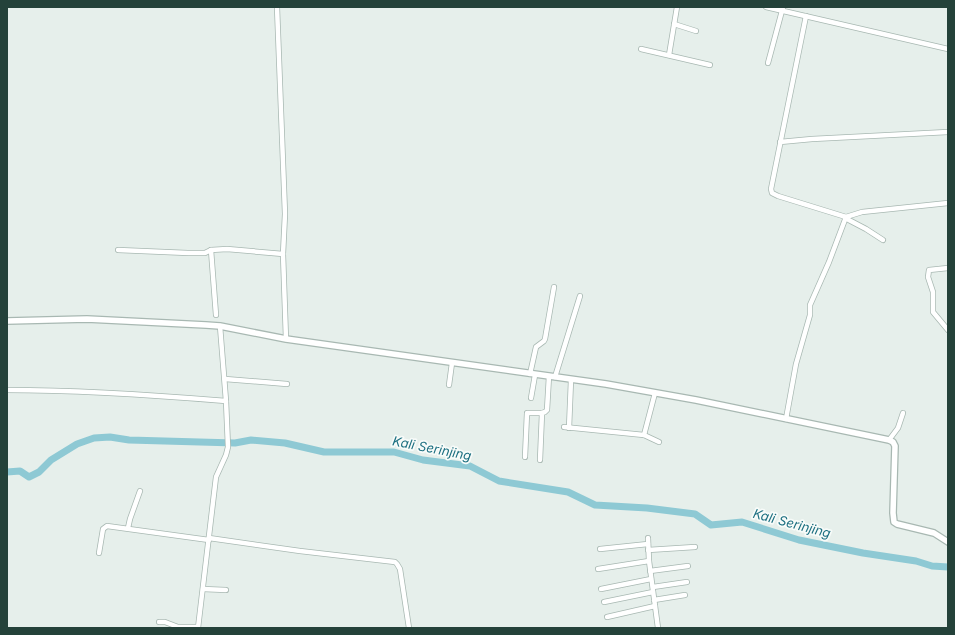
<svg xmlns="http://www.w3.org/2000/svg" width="955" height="635" font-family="Inter,sans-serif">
	<rect width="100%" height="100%" fill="#e6efeb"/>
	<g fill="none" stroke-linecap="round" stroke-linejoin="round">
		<polyline stroke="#8ec9d4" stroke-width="7" points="7,472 20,471 29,477 39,472 51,460 77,444 94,438 110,437 129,440 235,443 251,440 285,443 324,452 394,452 423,460 470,466 499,481 568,492 595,505 647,508 695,514 711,525 742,522 799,540 863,553 916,561 932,566 948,567"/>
		<defs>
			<g id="minor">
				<polyline points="277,7 285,214 283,254 286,339"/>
				<polyline points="766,7 948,49"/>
				<polyline points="806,16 771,189 772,193 778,196 846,217"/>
				<polyline points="674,24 696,31"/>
				<polyline points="641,49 710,65"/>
				<polyline points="669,55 677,7"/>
				<polyline points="768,63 783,7"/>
				<polyline points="780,142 812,139 948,132"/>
				<polyline points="845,218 866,229 883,240"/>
				<polyline points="118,250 188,253 205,253 211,250 227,249 283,254"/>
				<polyline points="211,250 216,315"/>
				<polyline points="948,268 929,270 928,277 933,292 933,312 948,330"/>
				<polyline points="530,374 536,347 544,341 545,339 554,287"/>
				<polyline points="555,377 580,296"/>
				<polyline points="225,379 287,384"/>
				<polyline points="449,385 452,363"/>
				<path d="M7,390c73,0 146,5 219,11"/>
				<polyline points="531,398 535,375"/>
				<polyline points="786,419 796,364 810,315 810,305 829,262 846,217 862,212 948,203"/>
				<polyline points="564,427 644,435 659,442"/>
				<polyline points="569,428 571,380"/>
				<polyline points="644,435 655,393"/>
				<polyline points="889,440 898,428 903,413"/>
				<polyline points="525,457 527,413 542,413"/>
				<polyline points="540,460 542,413 545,412 547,410 549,376"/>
				<polyline points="128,528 130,519 140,491"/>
				<polyline points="209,538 300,551 395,562 397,564 400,569 409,628"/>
				<polyline points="648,538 649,561 658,628"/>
				<polyline points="600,549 648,544"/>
				<polyline points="648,550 695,547"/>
				<polyline points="99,553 103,529 107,526 209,540"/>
				<polyline points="598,569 649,561"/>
				<polyline points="650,571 688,566"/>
				<polyline points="653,587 687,582"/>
				<polyline points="203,589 226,590"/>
				<polyline points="601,589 651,579"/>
				<polyline points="654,600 685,595"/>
				<polyline points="604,602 653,592"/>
				<polyline points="607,617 655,606"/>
				<polyline points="159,622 165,622 178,627 198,627"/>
				<polyline points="198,628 216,477 226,455 228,447 226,401 220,326"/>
			</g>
			<polyline id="tertiary" points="7,321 87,319 206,325 220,326 286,339 606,384 696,400 889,440 893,442 895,446 893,513 894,522 897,524 934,533 948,542"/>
		</defs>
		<use href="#minor" stroke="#a8b8b2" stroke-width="6"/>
		<use href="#tertiary" stroke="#a8b8b2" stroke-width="8"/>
		<use href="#minor" stroke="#fff" stroke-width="4.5"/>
		<use href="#tertiary" stroke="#fff" stroke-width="5.5"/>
	</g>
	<g text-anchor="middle" stroke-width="3.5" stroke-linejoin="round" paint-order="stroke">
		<g font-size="13" font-style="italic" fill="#1c6f80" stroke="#f7fbf9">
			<text transform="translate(432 448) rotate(11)" y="5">Kali Serinjing</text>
			<text transform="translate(792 523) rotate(15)" y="5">Kali Serinjing</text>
		</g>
	</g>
	<rect width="955" height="635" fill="none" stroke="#24423a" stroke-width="16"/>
</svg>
